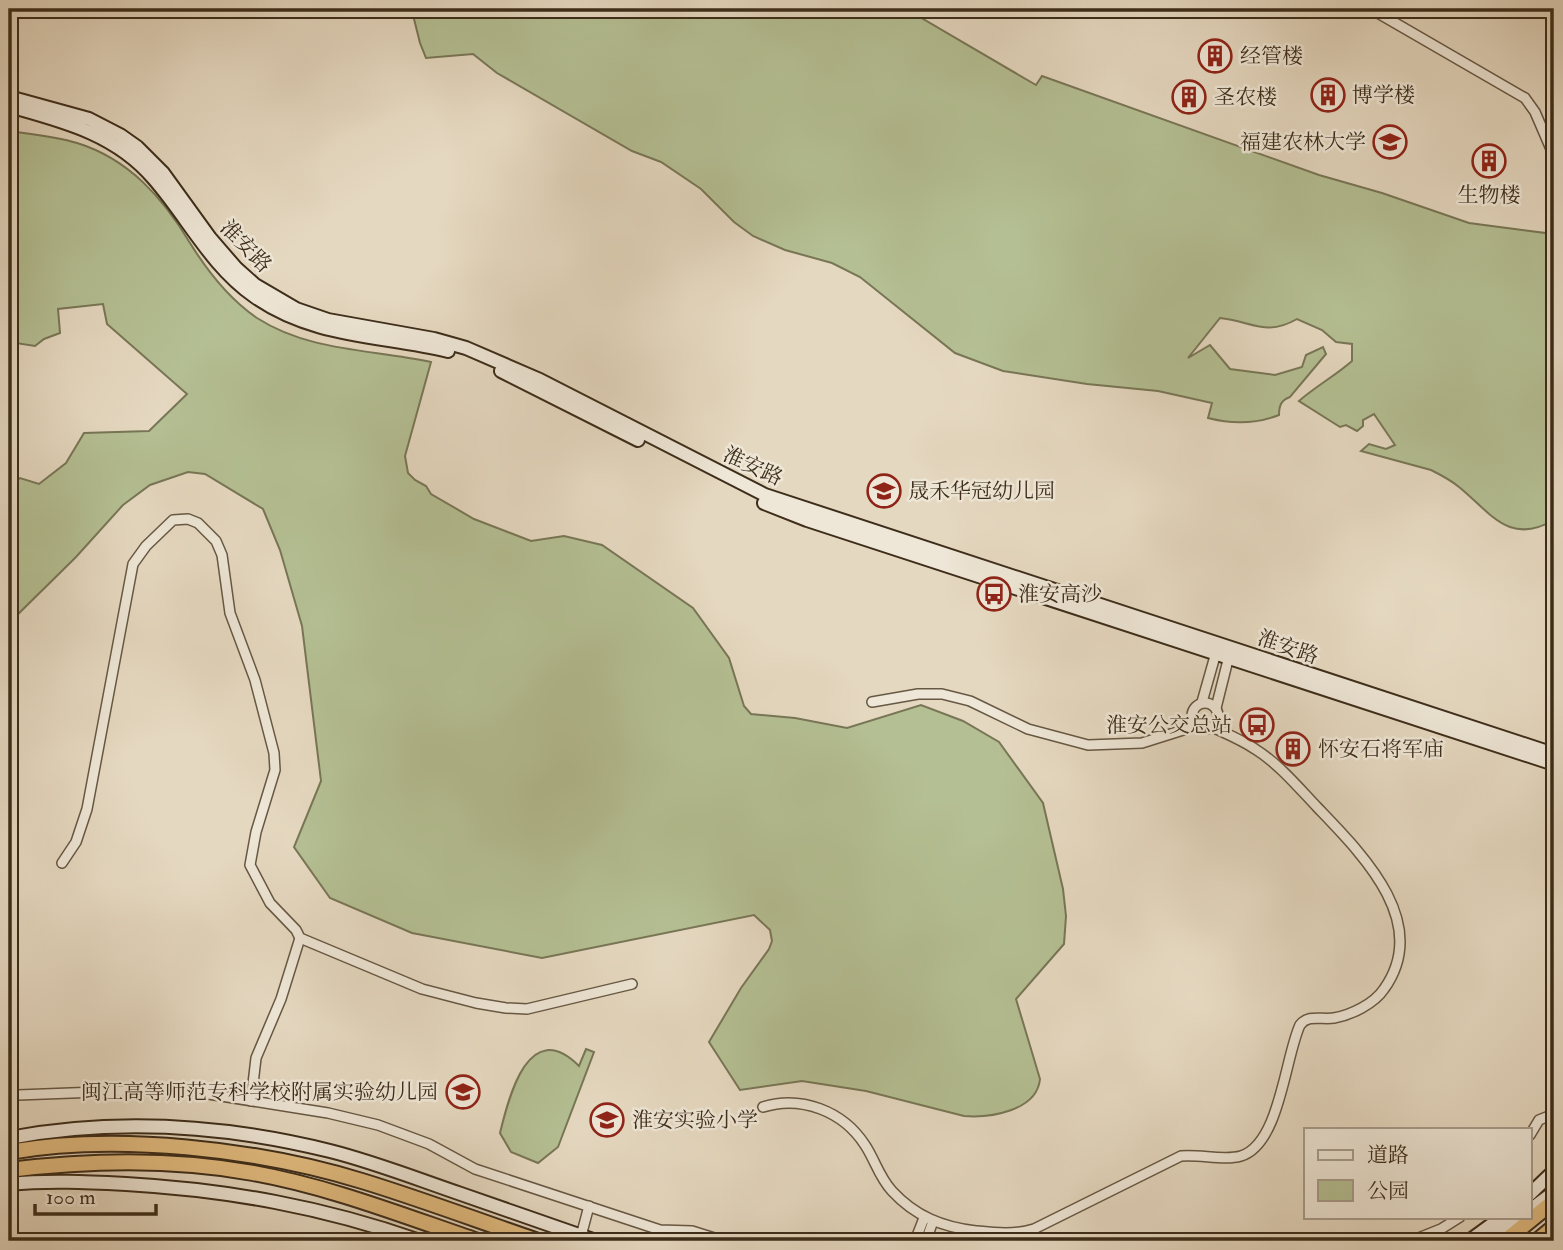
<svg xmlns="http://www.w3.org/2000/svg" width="1563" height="1250" font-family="'IM FELL Double Pica','Noto Serif SC',serif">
	<rect width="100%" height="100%" fill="#e5d8c0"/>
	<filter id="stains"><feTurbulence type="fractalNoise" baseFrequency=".00286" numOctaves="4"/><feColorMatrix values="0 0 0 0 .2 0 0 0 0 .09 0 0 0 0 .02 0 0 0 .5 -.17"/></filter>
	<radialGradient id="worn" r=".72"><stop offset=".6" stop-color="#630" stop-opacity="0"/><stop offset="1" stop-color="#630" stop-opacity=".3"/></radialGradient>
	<g fill="#b4bf93" stroke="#787656" stroke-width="2">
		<path d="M418,9h488l130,76 6,-9 277,99 63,18 87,30 84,11 1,286c-45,26 -63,-7 -95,-33 -8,-7 -18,-12 -28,-17l-70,-19 8,-7 17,5 9,-4 -21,-31 -11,6v6l-6,5 -11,-6 -6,2 -41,-26c17,-15 36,-25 53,-40v-17l-16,-2 -14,-12 -25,-11c-31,18 -46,2 -77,-1l-32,40 22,-13 20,24 45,6 27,-8 4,-12 17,-8 3,7 -36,43c-9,3 -11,9 -11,18 -23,9 -48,9 -71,3l4,-15 -54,-12 -71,-7 -84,-13 -48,-18 -95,-76 -28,-14 -47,-13 -32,-14 -19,-14 -33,-33 -40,-27 -29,-11 -135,-78 -24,-19 -47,4 -6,-15 -7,-28z"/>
		<path d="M9,131c22,3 46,5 68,12 52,16 86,55 113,100 18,29 39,56 67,75 53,34 115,31 174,44l-26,94 3,17 7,7 11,6 5,8 43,25 39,15 18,7 33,-5 38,9 91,63 36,50 15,48 7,8 44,4 52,10 74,-23 42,16 36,21 44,61 20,86 3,27 -2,28 -48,55 24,80c-3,32 -50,39 -76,37l-98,-25 -64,-10 -62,9 -31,-48 32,-54 28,-39 3,-8 -2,-11 -16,-15 -212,43 -130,-25 -82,-35 -36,-51 27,-66 -19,-155 -22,-76 -17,-41 -58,-35 -17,-2 -38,13 -27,20 -47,52 -67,66v-136l11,-9 19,6 27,-21 18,-30 65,-2 38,-37 -80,-70 -4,-20 -45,5 2,24 -16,6 -9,7 -26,-4z"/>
		<path d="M586,1049l8,3 -36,95 -20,16 -27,-11 -11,-19c9,-37 29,-117 79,-67z"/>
	</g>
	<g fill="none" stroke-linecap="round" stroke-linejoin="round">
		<defs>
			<g id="minor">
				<polyline points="1371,9 1525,98 1535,112 1554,156"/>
				<polyline points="872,702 918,694 942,694 970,701 1028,729 1088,745 1142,743 1196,726"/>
				<polyline points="1202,702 1217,649"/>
				<circle cx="1205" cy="716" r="13"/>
				<polyline points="1216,708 1230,652"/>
				<polyline points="62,863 76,842 87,809 133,564 146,546 173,520 188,519 198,523 216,541 222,555 230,613 255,680 274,753 275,770 256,832 250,865 270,903 296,930 300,938 422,989 476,1003 506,1008 527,1009 632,984"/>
				<polyline points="9,1093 18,1095 177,1089 328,1113 378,1125 429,1144 475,1169 660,1230 692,1231 724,1241"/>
				<polyline points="251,1101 256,1058 281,999 300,938"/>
				<path d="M763,1107c38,-12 80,4 102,38 10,15 14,32 27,46 23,25 50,36 84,40 20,2 39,4 58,-2l147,-73c19,-2 43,5 60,0 39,-12 44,-99 59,-131 8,-11 22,-5 34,-7 17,-3 40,-14 50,-29 48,-67 -23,-136 -67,-182 -19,-20 -38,-43 -62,-58 -13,-9 -28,-15 -43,-22"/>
				<polyline points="1530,1135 1539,1120 1554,1114"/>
				<polyline points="581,1236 589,1206"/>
				<polyline points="915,1241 924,1218"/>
				<polyline points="926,1241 933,1221"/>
				<polyline points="1411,1241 1441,1229 1460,1217"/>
			</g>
			<g id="secondary">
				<polyline points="9,97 89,119 120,135 137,147 163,173 210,238 236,268 255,285 296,309 328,320 434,339 466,348 540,380 765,495 1554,754"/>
				<path d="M9,106c54,15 107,28 145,73 34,39 57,87 100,117 59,42 128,39 194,55"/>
				<polyline points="501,371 638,440"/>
				<polyline points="764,503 807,520 1554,764"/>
				<path d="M9,1138c106,-20 216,-13 321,13 44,11 87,28 131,43 45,16 90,31 135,47"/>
				<path d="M9,1184c39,-4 78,-2 117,0 103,6 197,23 294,57"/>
				<polyline points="1530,1194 1554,1171"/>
				<polyline points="1530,1210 1554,1192"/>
				<polyline points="1469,1241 1502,1217"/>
				<polyline points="1487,1241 1521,1217"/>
			</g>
			<g id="trunk">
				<path d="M9,1152c108,-19 248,-3 353,29 59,18 117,40 176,60"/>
				<path d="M9,1170c81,-10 163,-12 244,3 78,14 151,43 225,68"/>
				<polyline points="1505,1241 1554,1201"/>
				<polyline points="1537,1241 1554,1227"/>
			</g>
		</defs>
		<use href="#minor" stroke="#675844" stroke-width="12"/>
		<use href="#secondary" stroke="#3d2d1a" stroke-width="16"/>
		<use href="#trunk" stroke="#3d2d1a" stroke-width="18"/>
		<use href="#minor" stroke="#eee6d6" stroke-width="9"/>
		<use href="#secondary" stroke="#eee6d6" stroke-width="12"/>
		<use href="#trunk" stroke="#e2bc80" stroke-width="14"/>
	</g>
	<defs>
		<symbol id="building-ring" viewBox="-11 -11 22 22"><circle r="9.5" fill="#eee6d6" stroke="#8f2418" stroke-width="1.5"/><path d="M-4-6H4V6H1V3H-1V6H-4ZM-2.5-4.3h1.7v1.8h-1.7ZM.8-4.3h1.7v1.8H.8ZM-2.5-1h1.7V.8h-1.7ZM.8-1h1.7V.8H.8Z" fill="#8f2418"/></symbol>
		<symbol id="university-ring" viewBox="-11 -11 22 22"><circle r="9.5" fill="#eee6d6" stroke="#8f2418" stroke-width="1.5"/><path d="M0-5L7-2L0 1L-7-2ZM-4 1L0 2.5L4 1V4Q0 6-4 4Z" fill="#8f2418"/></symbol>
		<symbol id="school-ring" viewBox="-11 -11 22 22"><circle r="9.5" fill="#eee6d6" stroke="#8f2418" stroke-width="1.5"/><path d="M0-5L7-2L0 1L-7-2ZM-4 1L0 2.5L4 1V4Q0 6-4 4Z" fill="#8f2418"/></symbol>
		<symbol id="bus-ring" viewBox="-11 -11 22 22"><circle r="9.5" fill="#eee6d6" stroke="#8f2418" stroke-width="1.5"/><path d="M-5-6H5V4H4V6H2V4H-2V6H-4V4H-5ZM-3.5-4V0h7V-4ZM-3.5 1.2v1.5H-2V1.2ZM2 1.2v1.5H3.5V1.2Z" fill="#8f2418"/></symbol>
	</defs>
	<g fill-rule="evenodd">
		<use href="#building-ring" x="1196" y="37" width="38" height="38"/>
		<use href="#building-ring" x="1309" y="76" width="38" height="38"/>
		<use href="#building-ring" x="1170" y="78" width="38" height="38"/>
		<use href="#university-ring" x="1371" y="123" width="38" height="38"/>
		<use href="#building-ring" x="1470" y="142" width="38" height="38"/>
		<use href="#school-ring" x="865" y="472" width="38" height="38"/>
		<use href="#bus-ring" x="975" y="575" width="38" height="38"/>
		<use href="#bus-ring" x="1238" y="706" width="38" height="38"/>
		<use href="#building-ring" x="1274" y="730" width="38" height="38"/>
		<use href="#school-ring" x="444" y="1073" width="38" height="38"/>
		<use href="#school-ring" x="588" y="1101" width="38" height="38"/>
	</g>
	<g text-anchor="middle" stroke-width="5" stroke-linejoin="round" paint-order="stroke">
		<g font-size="21" fill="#3d2d1a" stroke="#eee6d6" text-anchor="start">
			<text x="1240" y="63">经管楼</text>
			<text x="1352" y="102">博学楼</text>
			<text x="1214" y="104">圣农楼</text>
			<text x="1366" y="149" text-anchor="end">福建农林大学</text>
			<text x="1489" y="202" text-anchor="middle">生物楼</text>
			<text x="908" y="498">晟禾华冠幼儿园</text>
			<text x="1018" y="601">淮安高沙</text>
			<text x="1232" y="732" text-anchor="end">淮安公交总站</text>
			<text x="1318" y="756">怀安石将军庙</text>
			<text x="438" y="1099" text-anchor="end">闽江高等师范专科学校附属实验幼儿园</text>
			<text x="632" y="1127">淮安实验小学</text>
		</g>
		<g font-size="21" fill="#3d2d1a" stroke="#eee6d6">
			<text transform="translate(246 246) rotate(46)" y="7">淮安路</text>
			<text transform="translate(753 466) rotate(25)" y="7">淮安路</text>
			<text transform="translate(1288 647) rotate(19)" y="7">淮安路</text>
		</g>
	</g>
	<rect width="1563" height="1250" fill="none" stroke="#e5d8c0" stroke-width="35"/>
	<rect x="10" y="10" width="1542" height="1229" fill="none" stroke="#3d2d1a" stroke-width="3.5"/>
	<rect x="18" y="18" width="1528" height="1215" fill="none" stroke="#3d2d1a" stroke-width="2"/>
	<rect x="1304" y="1128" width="228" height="91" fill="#eee6d6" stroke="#a79c8b" stroke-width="2"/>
	<rect x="1318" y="1150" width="35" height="10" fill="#eee6d6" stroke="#a79c8b" stroke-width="2"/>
	<text x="1367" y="1162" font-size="21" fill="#3d2d1a">道路</text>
	<rect x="1318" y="1180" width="35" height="21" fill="#b4bf93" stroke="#a79c8b" stroke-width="2"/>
	<text x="1367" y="1198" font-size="21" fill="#3d2d1a">公园</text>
	<path d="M35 1204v10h121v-10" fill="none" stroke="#3d2d1a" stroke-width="3.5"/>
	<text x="46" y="1204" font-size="21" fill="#3d2d1a" stroke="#eee6d6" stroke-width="5" paint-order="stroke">100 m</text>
	<rect width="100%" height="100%" filter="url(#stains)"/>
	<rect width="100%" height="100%" fill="url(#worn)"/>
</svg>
